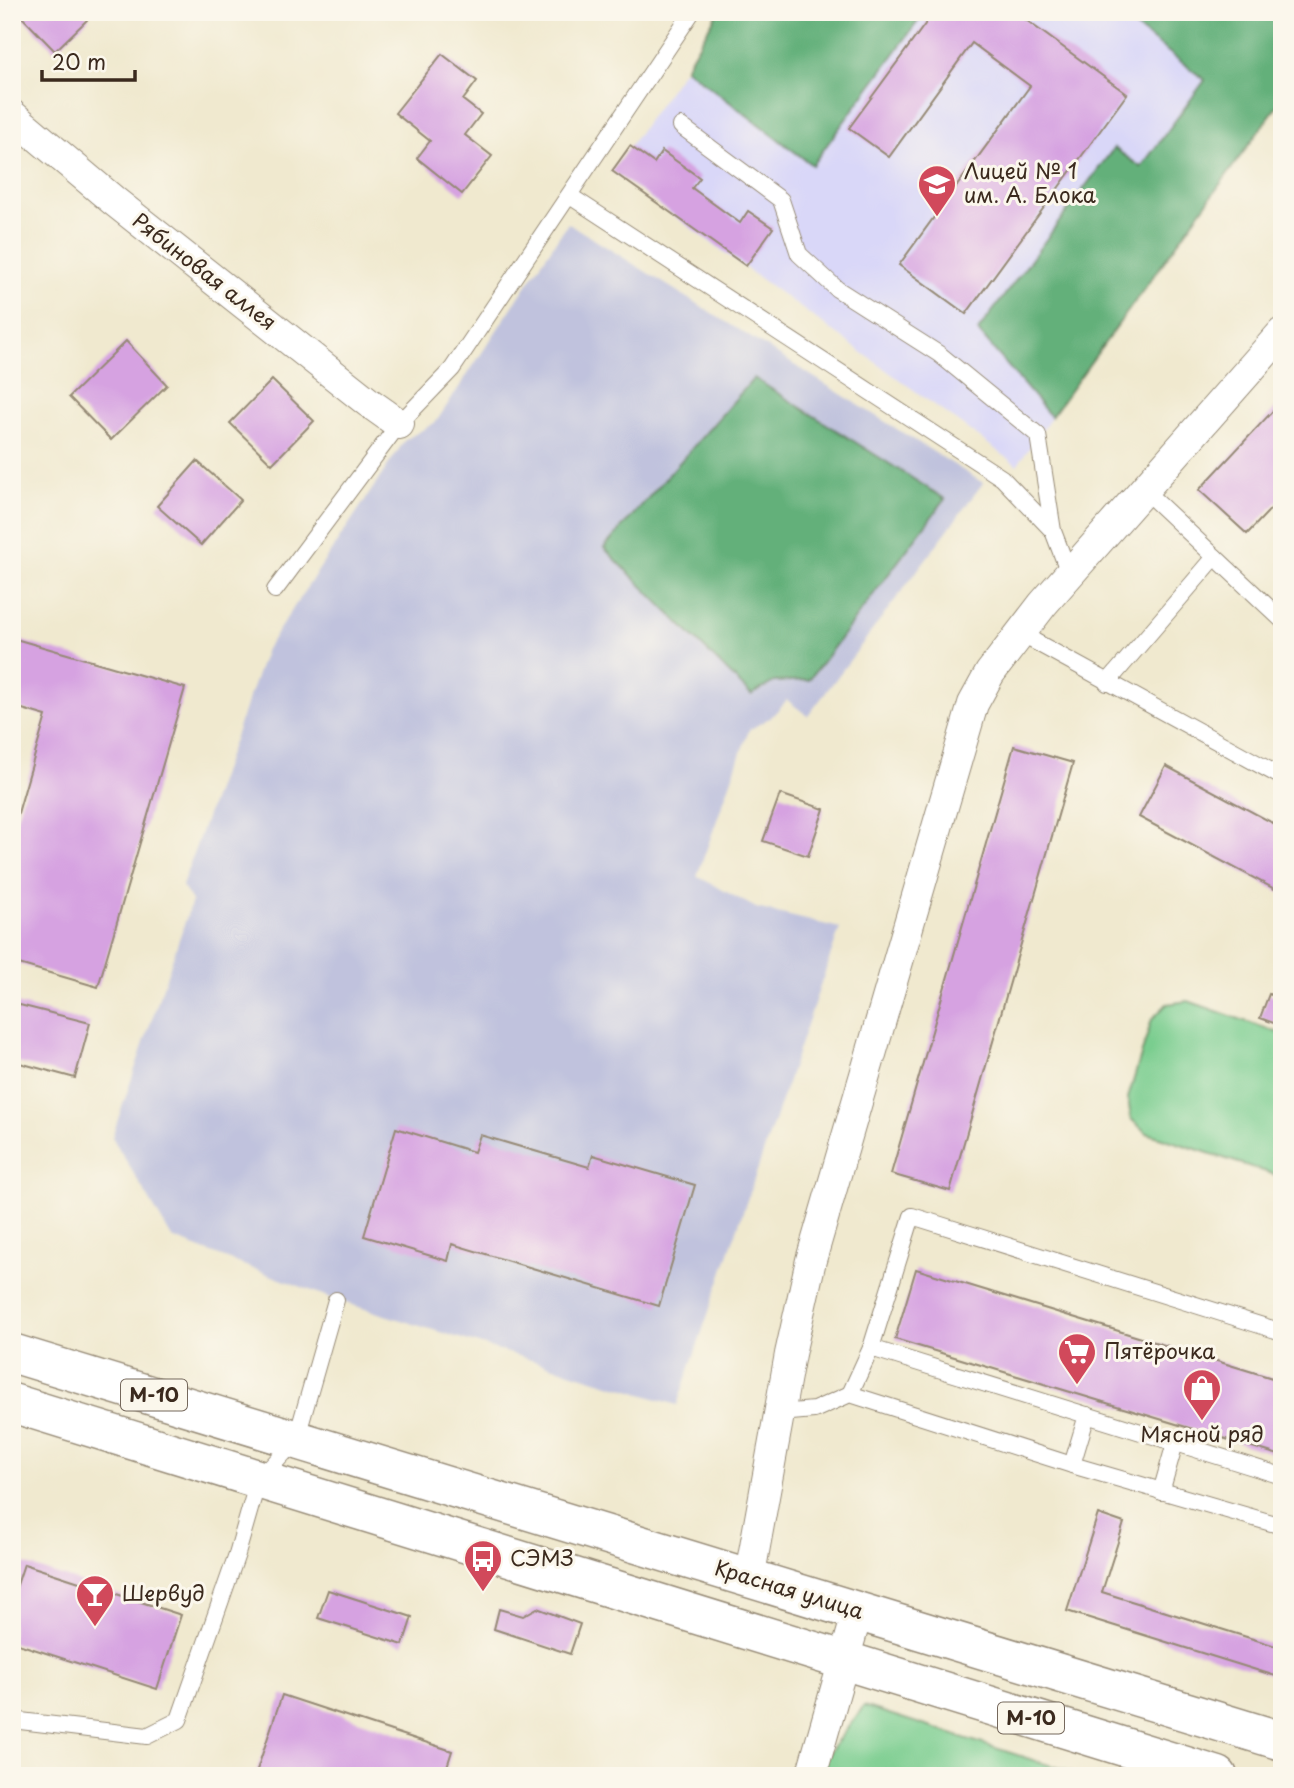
<svg xmlns="http://www.w3.org/2000/svg" width="1294" height="1788" font-family="'Playpen Sans',sans-serif">
	<rect width="100%" height="100%" fill="#fbf7ec"/>
	<filter id="ink" filterUnits="userSpaceOnUse"><feTurbulence type="fractalNoise" baseFrequency=".0143" numOctaves="2"/><feDisplacementMap in="SourceGraphic" scale="14" xChannelSelector="R" yChannelSelector="G"/><feConvolveMatrix kernelMatrix="1 2 1 2 8 2 1 2 1" color-interpolation-filters="sRGB"/></filter>
	<filter id="wash" filterUnits="userSpaceOnUse"><feTurbulence type="fractalNoise" baseFrequency=".00686" numOctaves="4" result="noise"/><feDisplacementMap in="SourceGraphic" scale="28" xChannelSelector="R" yChannelSelector="G"/><feGaussianBlur stdDeviation="1.57" result="paint"/><feColorMatrix in="noise" values="0 0 0 0 0 0 0 0 0 0 0 0 0 0 0 0 0 1.4 0 .05"/><feComposite in="paint" operator="in"/></filter>
	<g filter="url(#wash)">
		<rect width="100%" height="100%" fill="#f0e9cf"/>
		<polygon fill="#d9d7f8" points="718,12 1282,12 1282,99 1017,465 612,171 685,68"/>
		<polygon fill="#c0c2dd" points="568,223 983,483 808,716 787,700 771,717 749,730 697,876 756,908 840,928 677,1405 336,1300 172,1238 112,1137 192,901 182,886 266,649 405,440 436,422"/>
		<g fill="#7acd8f" stroke="#5a7c56" stroke-width="2">
			<polygon points="1188,1001 1282,1034 1282,1177 1147,1133 1131,1119 1128,1098 1152,1019 1167,1004"/>
			<polygon points="864,1706 1083,1776 821,1776 826,1757"/>
		</g>
		<g fill="#63b07a" stroke="#4f6d4c" stroke-width="2">
			<polygon points="718,12 925,12 812,165 685,68"/>
			<polygon points="1116,12 1282,12 1282,99 1051,417 978,331 1114,148 1141,167 1205,80"/>
			<polygon points="754,378 945,499 809,680 774,682 751,695 604,548"/>
		</g>
		<g id="blocks">
			<g fill="#d6a2e1">
				<polygon points="17,12 83,12 89,18 55,51"/>
				<polygon points="934,12 1015,12 1127,94 966,314 899,265 1030,86 972,43 889,157 849,128"/>
				<polygon points="442,54 477,81 463,100 481,114 465,135 492,156 462,194 417,158 430,141 395,113"/>
				<polygon points="630,146 654,163 662,151 700,178 692,188 740,223 748,211 773,228 746,266 612,171"/>
				<polygon points="126,341 167,385 111,440 69,397"/>
				<polygon points="272,380 314,421 272,464 230,423"/>
				<polygon points="1282,401 1282,497 1247,534 1199,490"/>
				<polygon points="197,461 241,500 201,545 157,506"/>
				<polygon points="12,638 185,688 98,987 12,962 12,834 46,716 12,706"/>
				<polygon points="1014,746 1073,763 950,1191 891,1174"/>
				<polygon points="1166,766 1282,828 1282,893 1139,817"/>
				<polygon points="780,794 824,809 808,856 763,841"/>
				<polygon points="1269,994 1282,999 1282,1026 1260,1018"/>
				<polygon points="12,1003 90,1023 75,1078 12,1061"/>
				<polygon points="396,1128 474,1152 480,1135 589,1167 593,1155 695,1185 659,1306 452,1244 448,1261 364,1236"/>
				<polygon points="916,1269 1282,1381 1282,1456 895,1339"/>
				<polygon points="1098,1514 1124,1523 1102,1592 1282,1648 1282,1678 1067,1611"/>
				<polygon points="24,1564 181,1615 157,1689 12,1642 12,1600"/>
				<polygon points="328,1590 412,1617 403,1645 318,1618"/>
				<polygon points="537,1608 580,1624 570,1654 494,1629 499,1609 523,1616"/>
				<polygon points="282,1695 452,1751 444,1776 255,1776"/>
			</g>
		</g>
	</g>
	<g filter="url(#ink)">
		<use href="#blocks" fill-opacity="0" stroke="#968a76" stroke-width="2"/>
		<g fill="none" stroke-linecap="round" stroke-linejoin="round">
			<defs>
				<g id="lane">
					<polyline points="681,126 781,200 799,254 837,289 939,354 1038,435 1053,531 1069,573"/>
					<polyline points="570,196 1002,478 1053,531"/>
					<polyline points="1144,490 1282,620"/>
					<polyline points="275,590 399,424 452,369 692,12"/>
					<polyline points="1021,634 1282,777"/>
					<polyline points="1107,683 1215,557"/>
					<polyline points="871,1348 1282,1476"/>
					<polyline points="850,1394 871,1348 912,1216 1282,1332"/>
					<polyline points="780,1413 814,1410 850,1394 1072,1465 1282,1526"/>
					<polyline points="1072,1465 1087,1415"/>
					<polyline points="1161,1492 1175,1443"/>
					<polyline points="12,1720 147,1736 179,1720 237,1554 258,1481 296,1440 336,1300"/>
				</g>
				<g id="street">
					<polyline points="12,115 114,201 368,402 399,424"/>
					<polyline points="749,1579 790,1354 811,1260 973,704 990,673 1043,604 1282,333"/>
					<polyline points="811,1776 858,1611"/>
				</g>
				<g id="highway">
					<polyline points="12,1353 1282,1741"/>
					<polyline points="12,1403 1218,1776"/>
				</g>
			</defs>
			<use href="#lane" stroke="#968a76" stroke-width="18"/>
			<use href="#street" stroke="#968a76" stroke-width="32"/>
			<use href="#highway" stroke="#968a76" stroke-width="41"/>
			<use href="#lane" stroke="#fff" stroke-width="16"/>
			<use href="#street" stroke="#fff" stroke-width="30"/>
			<use href="#highway" stroke="#fff" stroke-width="38"/>
		</g>
	</g>
	<defs>
		<symbol id="school-pin" viewBox="-11 -11 22 30"><path d="M0 17L-7.5 6A9.5 9.5 0 1 1 7.5 6Z" fill="#d1495b" stroke="#fbf7ec"/><path d="M0-5L7-2L0 1L-7-2ZM-4 1L0 2.5L4 1V4Q0 6-4 4Z" fill="#fff"/></symbol>
		<symbol id="supermarket-pin" viewBox="-11 -11 22 30"><path d="M0 17L-7.5 6A9.5 9.5 0 1 1 7.5 6Z" fill="#d1495b" stroke="#fbf7ec"/><path d="M-6-5.5h2.5l.6 2H6L4.5 2H-2.5L-4.4-4H-6ZM-1.5 3.2a1.3 1.3 0 1 0 .1 0ZM3 3.2a1.3 1.3 0 1 0 .1 0Z" fill="#fff"/></symbol>
		<symbol id="shop-pin" viewBox="-11 -11 22 30"><path d="M0 17L-7.5 6A9.5 9.5 0 1 1 7.5 6Z" fill="#d1495b" stroke="#fbf7ec"/><path d="M-5-2.5h2.3a2.7 3.5 0 0 1 5.4 0H5L5.5 6h-11ZM-1.5-2.5h3a1.5 2.3 0 0 0-3 0Z" fill="#fff"/></symbol>
		<symbol id="bus-pin" viewBox="-11 -11 22 30"><path d="M0 17L-7.5 6A9.5 9.5 0 1 1 7.5 6Z" fill="#d1495b" stroke="#fbf7ec"/><path d="M-5-6H5V4H4V6H2V4H-2V6H-4V4H-5ZM-3.5-4V0h7V-4ZM-3.5 1.2v1.5H-2V1.2ZM2 1.2v1.5H3.5V1.2Z" fill="#fff"/></symbol>
		<symbol id="bar-pin" viewBox="-11 -11 22 30"><path d="M0 17L-7.5 6A9.5 9.5 0 1 1 7.5 6Z" fill="#d1495b" stroke="#fbf7ec"/><path d="M-6-5H6L.8 .8V4.5H3.5V6h-7V4.5H-.8V.8Z" fill="#fff"/></symbol>
	</defs>
	<g fill-rule="evenodd">
		<use href="#school-pin" x="915" y="162" width="44" height="60"/>
		<use href="#supermarket-pin" x="1055" y="1330" width="44" height="60"/>
		<use href="#shop-pin" x="1180" y="1366" width="44" height="60"/>
		<use href="#bus-pin" x="461" y="1537" width="44" height="60"/>
		<use href="#bar-pin" x="73" y="1572" width="44" height="60"/>
	</g>
	<g text-anchor="middle" stroke-width="6" stroke-linejoin="round" paint-order="stroke">
		<g fill="#fbf7ec" stroke="#75685c" stroke-width="2">
			<rect x="121" y="1379.5" width="66" height="31" rx="5"/>
			<rect x="998" y="1702.5" width="66" height="31" rx="5"/>
		</g>
		<g font-size="19" font-weight="bold" fill="#3b2a1e">
			<text x="154" y="1402">М-10</text>
			<text x="1031" y="1725">М-10</text>
		</g>
		<g font-size="21" fill="#3b2a1e" stroke="#fbf7ec" text-anchor="start">
			<text x="964" y="179">Лицей № 1<tspan x="964" dy="24">им. А. Блока</tspan></text>
			<text x="1104" y="1359">Пятёрочка</text>
			<text x="1202" y="1442" text-anchor="middle">Мясной ряд</text>
			<text x="510" y="1566">СЭМЗ</text>
			<text x="122" y="1601">Шервуд</text>
		</g>
		<g font-size="21" fill="#3b2a1e" stroke="#fbf7ec">
			<text transform="translate(204 272) rotate(38)" y="7">Рябиновая аллея</text>
			<text transform="translate(789 1590) rotate(17)" y="7">Красная улица</text>
		</g>
	</g>
	<rect width="1294" height="1788" fill="none" stroke="#fbf7ec" stroke-width="42"/>
	<path d="M42 70v10h93v-10" fill="none" stroke="#3b2a1e" stroke-width="3.5"/>
	<text x="52" y="70" font-size="21" fill="#3b2a1e" stroke="#fbf7ec" stroke-width="5" paint-order="stroke">20 m</text>
</svg>
